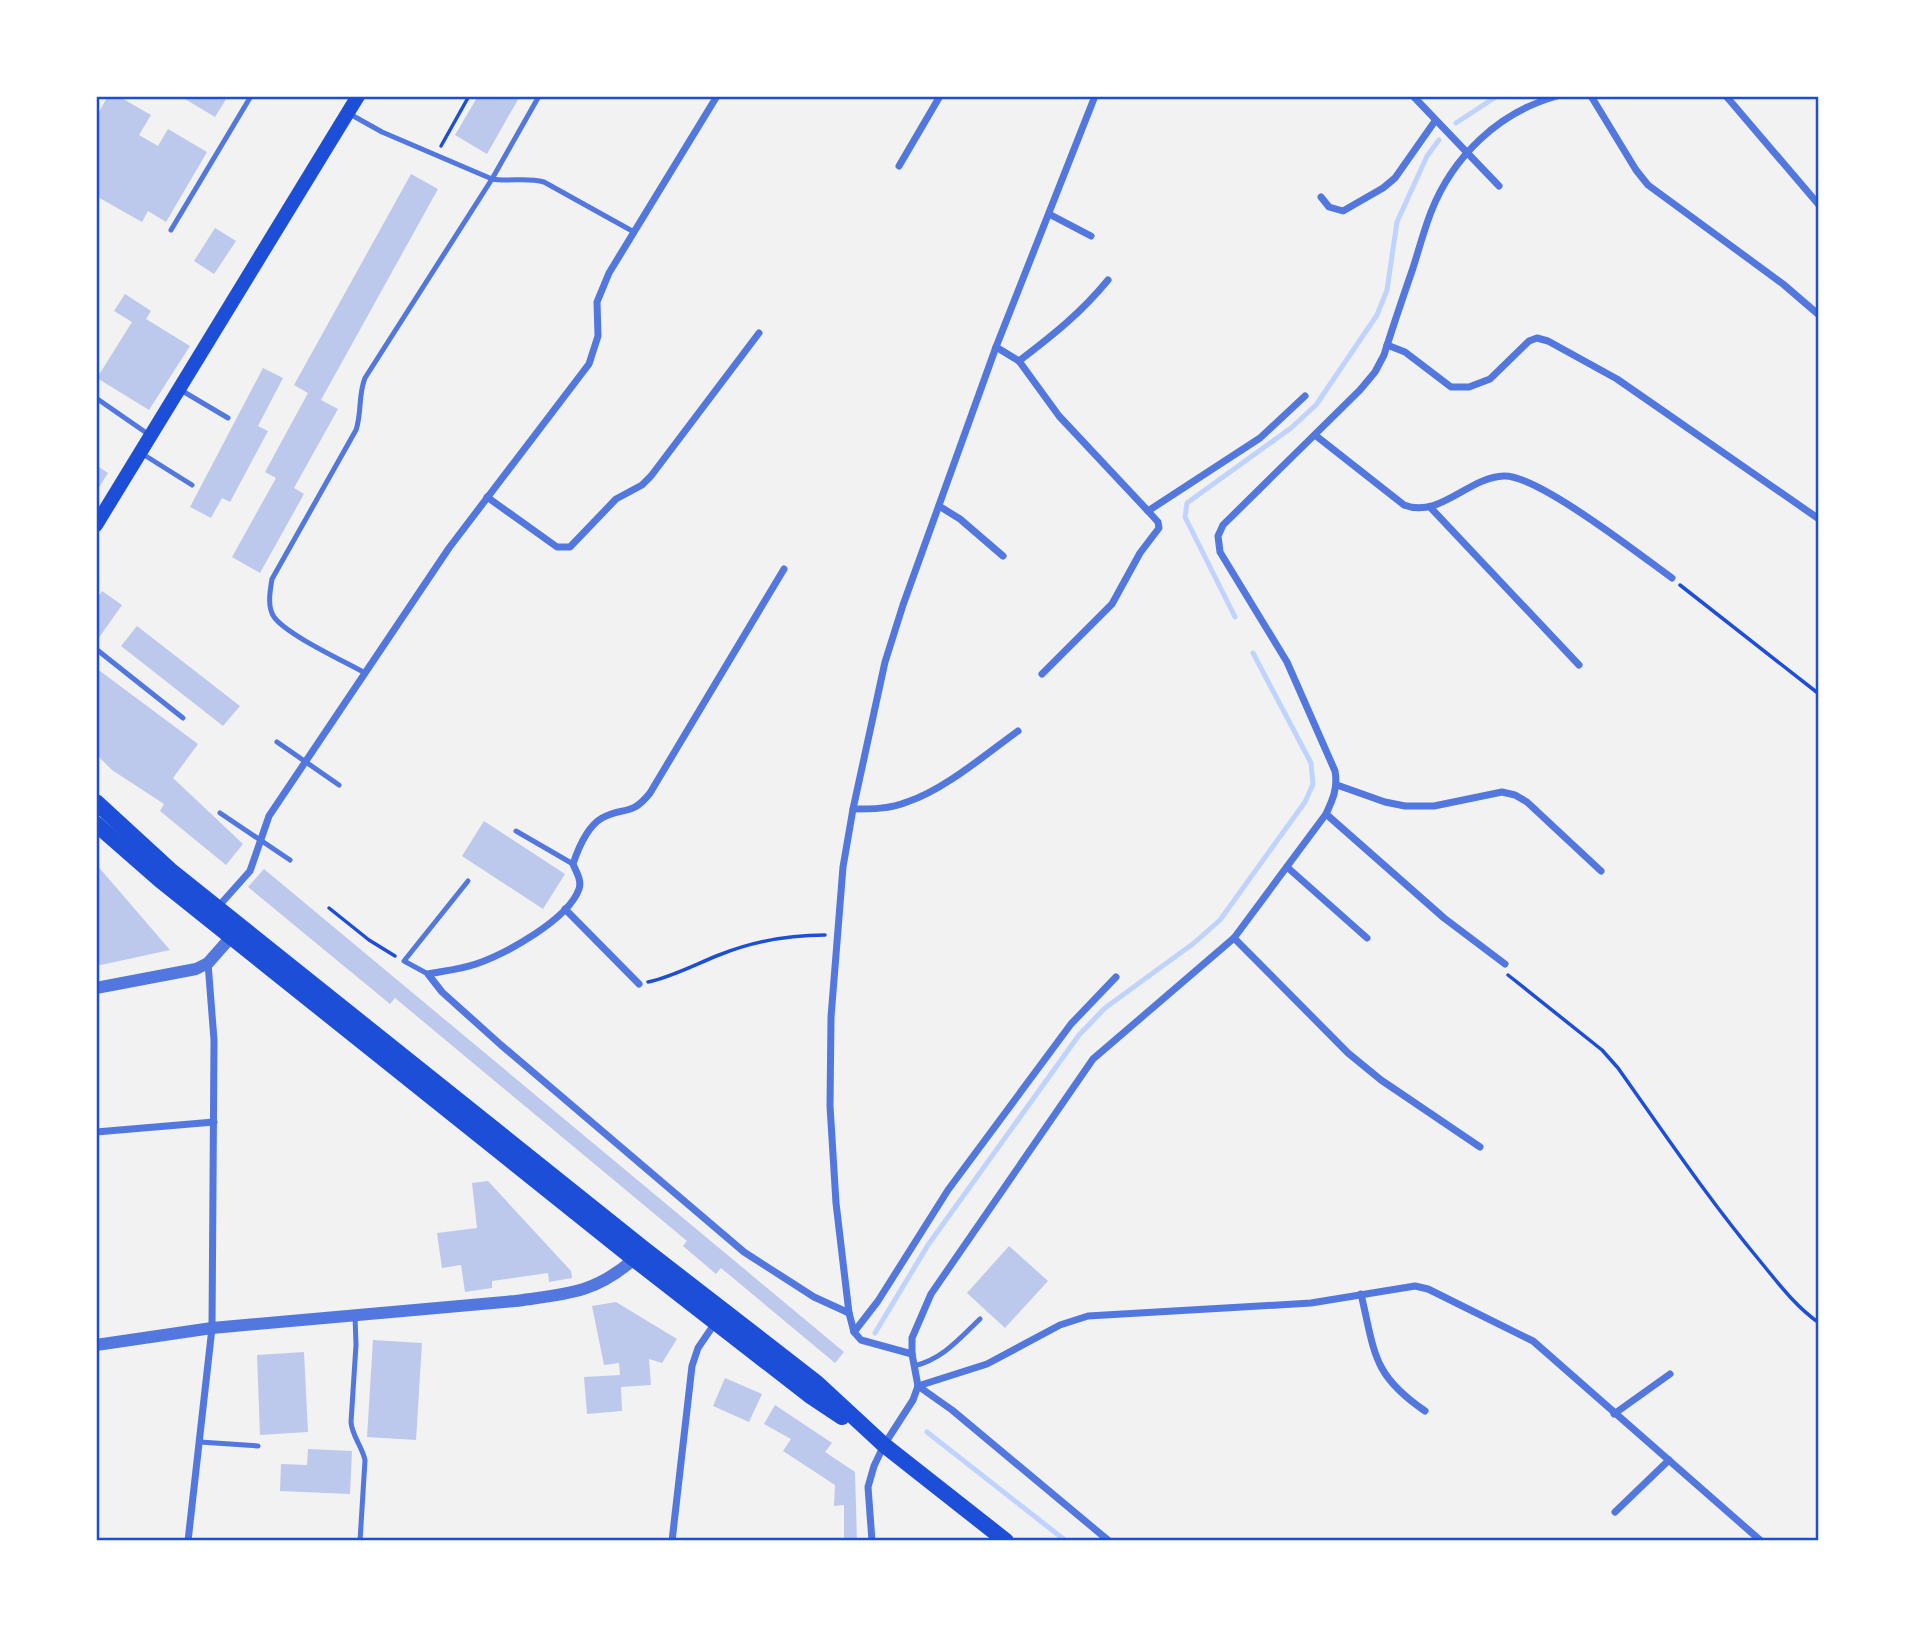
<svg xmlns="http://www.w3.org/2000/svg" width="1915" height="1637" font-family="'Source Sans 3',sans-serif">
	<rect width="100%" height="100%" fill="#f2f2f2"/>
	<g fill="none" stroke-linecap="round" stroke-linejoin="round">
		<g stroke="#bfd3fe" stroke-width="5">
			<polyline points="1456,123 1497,96"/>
			<polyline points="1235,617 1185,517 1187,503 1291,428 1316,405 1377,315 1387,290 1397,222 1427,156 1439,140"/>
			<polyline points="875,1333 928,1245 1079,1035 1105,1008 1194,943 1220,920 1305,802 1313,784 1311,763 1253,653"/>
			<polyline points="927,1432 1066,1541"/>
		</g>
	</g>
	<g fill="#bdc9ec">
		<polygon points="108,96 118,96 151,115 139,135 158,146 168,129 207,152 166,222 148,211 142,222 96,196 96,117"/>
		<polygon points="180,96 228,96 215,117"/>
		<polygon points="478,96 520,96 487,154 455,135"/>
		<polygon points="411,174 438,189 321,400 338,409 294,488 304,494 260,573 232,557 276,478 265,472 308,393 294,385"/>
		<polygon points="215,228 236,241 214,274 194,261"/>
		<polygon points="125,294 151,311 146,319 190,346 149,410 97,378 132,322 114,311"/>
		<polygon points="263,368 283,378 258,426 268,431 230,502 222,498 211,518 190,507"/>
		<polygon points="96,465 108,473 96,492"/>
		<polygon points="102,591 122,605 98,639 96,600"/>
		<polygon points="137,626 240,706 223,726 121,646"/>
		<polygon points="96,668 198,744 173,778 243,844 226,865 160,811 164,804 112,770 96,754"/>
		<polygon points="484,821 565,874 543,909 462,856"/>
		<polygon points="96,864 170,950 96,966"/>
		<polygon points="264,869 844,1352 835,1363 721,1268 716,1274 683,1246 687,1241 395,998 390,1004 248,887"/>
		<polygon points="488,1181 571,1271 572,1278 549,1282 548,1273 492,1281 492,1288 465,1292 461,1265 442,1268 437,1233 477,1228 472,1183"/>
		<polygon points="1009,1246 1048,1281 1005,1328 967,1293"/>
		<polygon points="616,1302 677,1339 662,1363 649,1359 651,1385 621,1387 622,1411 587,1414 584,1377 620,1375 619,1363 604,1365 592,1306"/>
		<polygon points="373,1340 422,1343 416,1440 367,1437"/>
		<polygon points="304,1352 308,1432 260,1435 257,1355"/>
		<polygon points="725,1378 762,1394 749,1422 713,1406"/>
		<polygon points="775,1405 832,1443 825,1452 855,1472 857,1541 844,1541 844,1505 834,1506 835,1485 783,1451 791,1439 764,1424"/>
		<polygon points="308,1449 352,1451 350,1494 280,1491 281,1464 307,1465"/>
	</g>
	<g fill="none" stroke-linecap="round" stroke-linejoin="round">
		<g stroke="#1d4ed8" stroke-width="3.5">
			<polyline points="441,146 469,96"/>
			<polyline points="1680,585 1819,694"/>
			<polyline points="329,908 369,940 395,956"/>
			<path d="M1508,975l94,75 16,18c46,65 91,132 142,193 18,22 35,45 59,62"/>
			<path d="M648,982c24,-5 48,-18 71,-27 35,-14 69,-20 106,-20"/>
		</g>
		<g stroke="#5277de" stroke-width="5">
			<path d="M348,113l34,19 110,47c18,3 34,-2 52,3l90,50"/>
			<polyline points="171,230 251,96"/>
			<polyline points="179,389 228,418"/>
			<polyline points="96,398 148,434"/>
			<polyline points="141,453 192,485"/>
			<polyline points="96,649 183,718"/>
			<path d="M365,673c-21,-12 -78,-38 -91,-56 -7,-10 -4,-26 -2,-38l84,-149c6,-18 2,-35 9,-52l127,-199 47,-83"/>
			<polyline points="277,742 339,785"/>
			<polyline points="220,813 290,860"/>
			<polyline points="516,831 573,864"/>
			<polyline points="428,974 404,961 468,881"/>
			<path d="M355,1316l1,29 -5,77c1,14 11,24 14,38l-5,81"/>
			<path d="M914,1366c29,-7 45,-27 66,-47"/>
			<polyline points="200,1442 258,1446"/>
		</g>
		<g stroke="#5277de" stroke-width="7">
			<polyline points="1413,96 1499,186"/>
			<polyline points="1591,96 1636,170 1648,185 1783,284 1819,315"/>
			<polyline points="1726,96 1819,205"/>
			<polyline points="899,166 940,96"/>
			<polyline points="1321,197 1329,207 1343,211 1383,188 1395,178 1435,121"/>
			<polyline points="1049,214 1091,236"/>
			<polyline points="1387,345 1405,352 1451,387 1469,387 1490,379 1529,341 1537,338 1548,341 1617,379 1819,519"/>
			<polyline points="996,347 1019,361 1059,416 1148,511 1260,438 1305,396"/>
			<path d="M1019,361c34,-26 62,-48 89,-81"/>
			<path d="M1315,435l89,70c36,14 64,-28 100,-29 34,-1 136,79 168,102"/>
			<polyline points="487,497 557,547 570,547 616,499 642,485 651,476 759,333"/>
			<polyline points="939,506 960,519 1003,556"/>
			<polyline points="1430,507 1579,665"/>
			<path d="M784,569l-134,224c-19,24 -26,13 -48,25 -14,8 -24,31 -29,46 3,8 9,16 6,25 -11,31 -74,65 -103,75 -15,5 -32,7 -48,10l14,18 59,53 243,207 70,45 35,16"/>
			<polyline points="1042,674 1112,604 1140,553 1159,528 1158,522 1148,511"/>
			<polyline points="1337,785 1385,802 1405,806 1434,806 1502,792 1515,795 1527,802 1601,871"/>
			<path d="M853,809c18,0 37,0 54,-7 37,-12 79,-48 111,-71"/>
			<polyline points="1326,814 1444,918 1505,964"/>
			<polyline points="1287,867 1367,938"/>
			<polyline points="217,908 250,871 269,816 449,548 589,364 598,336 597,302 609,273 717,96"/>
			<polyline points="565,909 639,984"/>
			<polyline points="1234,938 1348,1053 1381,1080 1480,1147"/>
			<polyline points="96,1132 214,1122"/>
			<path d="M1361,1294c14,59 11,81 64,117"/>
			<polyline points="854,1332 878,1301 948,1190 1071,1024 1116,977"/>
			<polyline points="912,1354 861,1340 854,1332 849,1313 836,1203 830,1106 831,1017 843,867 853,809 885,662 903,605 996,347 1095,96"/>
			<polyline points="918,1386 987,1364 1060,1325 1088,1316 1311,1303 1415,1286 1428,1289 1533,1341 1761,1541"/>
			<polyline points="918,1386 952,1410 1109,1541"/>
			<polyline points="1614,1414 1670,1374"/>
			<polyline points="1615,1512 1669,1460"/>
			<polyline points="188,1541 212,1328 214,1040 208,963"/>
			<polyline points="672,1541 692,1366 698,1348 715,1323"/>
			<path d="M872,1541l-4,-54 6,-21 10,-21 29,-45 5,-14 -6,-32v-16l19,-44 162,-235 141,-121 92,-124c7,-15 12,-26 9,-43l-48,-109 -67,-110 -2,-16 5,-11 137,-135 15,-18 9,-17c9,-29 19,-58 29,-87 6,-19 11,-38 18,-56 22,-56 68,-100 126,-116"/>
		</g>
		<g stroke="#5277de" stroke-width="12">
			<polyline points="96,988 196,969 208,963 231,937"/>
			<path d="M96,1345l116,-17 303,-27c51,-7 79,-7 119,-42"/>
		</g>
		<polyline stroke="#1d4ed8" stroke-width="14" points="96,525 358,96"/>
		<g stroke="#1d4ed8" stroke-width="16">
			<polyline points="96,802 170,870 644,1249 817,1383 884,1445 1006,1541"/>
			<polyline points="96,824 160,880 634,1259 809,1395 842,1417"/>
		</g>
	</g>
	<rect width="1915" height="1637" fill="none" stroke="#ffffff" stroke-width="196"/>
	<rect x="98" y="98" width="1719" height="1441" fill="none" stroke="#1d4ed8" stroke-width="2.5"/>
</svg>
